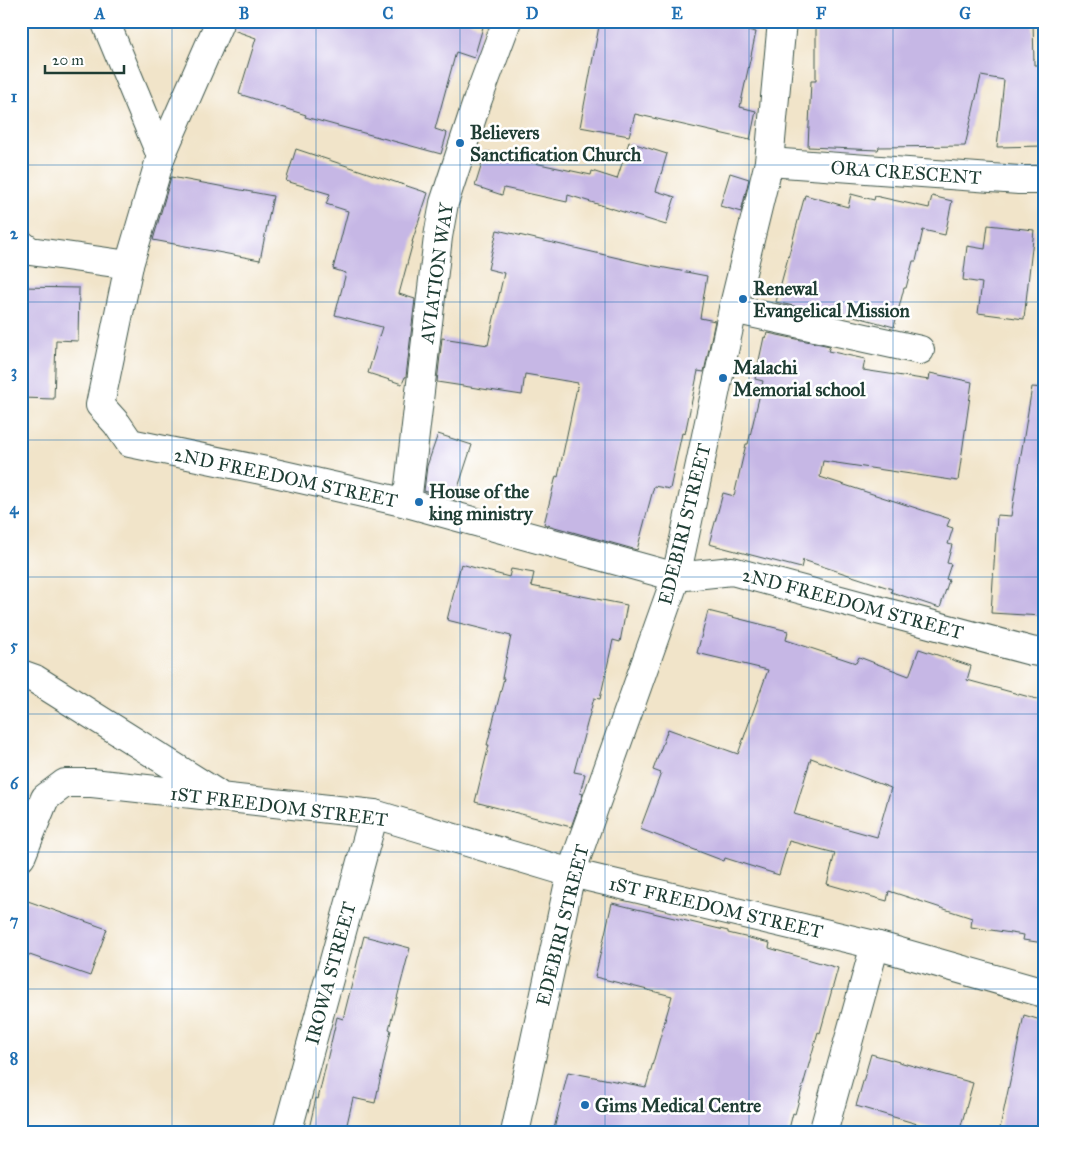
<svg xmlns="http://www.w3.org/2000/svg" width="1065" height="1154" font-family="'IM FELL Great Primer',serif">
	<rect width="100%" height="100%" fill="#fff"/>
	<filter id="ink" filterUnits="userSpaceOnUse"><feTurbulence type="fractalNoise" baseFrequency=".02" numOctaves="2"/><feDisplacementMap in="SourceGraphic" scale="10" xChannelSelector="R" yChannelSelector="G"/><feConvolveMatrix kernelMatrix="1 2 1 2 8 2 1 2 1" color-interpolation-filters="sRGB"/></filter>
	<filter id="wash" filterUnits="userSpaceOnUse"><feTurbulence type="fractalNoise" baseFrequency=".0096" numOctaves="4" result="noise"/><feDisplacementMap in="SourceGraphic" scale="20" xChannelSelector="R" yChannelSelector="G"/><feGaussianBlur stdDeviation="1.12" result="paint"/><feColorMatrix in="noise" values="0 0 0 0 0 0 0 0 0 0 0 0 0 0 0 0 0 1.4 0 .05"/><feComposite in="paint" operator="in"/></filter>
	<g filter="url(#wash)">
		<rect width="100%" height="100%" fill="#f1e4c9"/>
		<g id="blocks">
			<g fill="#c6b7e5" fill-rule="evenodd">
				<polygon points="235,21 465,21 483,27 474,58 456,52 435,129 447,133 441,154 305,117 306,115 239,94 256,38 233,30"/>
				<polygon points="600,21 709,21 756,32 740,107 756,111 750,140 635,114 629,136 580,127"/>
				<polygon points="816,21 1033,21 1034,65 1044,65 1044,146 997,147 1004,80 981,76 965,146 879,147 878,150 808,147 811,81 816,81"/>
				<polygon points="629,142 667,154 656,191 675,197 666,225 568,195 567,202 504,188 502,195 475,186 486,151 502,156 591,175 592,171 617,179"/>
				<polygon points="296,149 428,193 412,242 413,242 399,294 415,299 406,377 405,377 402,384 368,373 382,327 335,315 346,273 333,269 348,211 326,204 330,194 286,181"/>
				<polygon points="730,173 749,179 741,212 720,206"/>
				<polygon points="171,177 273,196 260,260 153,240"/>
				<polygon points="851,194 874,200 875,196 929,208 932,196 952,201 945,235 923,230 916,261 913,261 906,288 904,288 894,327 839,312 838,316 776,302 805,195 848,207"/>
				<polygon points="988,225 1034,230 1024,319 978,313 982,283 963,280 967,246 985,249"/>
				<polygon points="497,230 644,264 707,276 700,318 715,321 704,372 698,371 685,434 682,433 670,489 654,486 637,550 544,524 556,476 558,477 578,383 525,374 522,395 437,382 442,338 488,345 504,273 488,269"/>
				<polygon points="21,287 79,288 78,341 56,340 54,399 21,398"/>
				<polygon points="768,333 830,346 828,351 865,359 863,370 929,380 930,373 972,382 958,481 823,461 820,477 950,519 947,526 953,528 948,544 952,545 947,563 951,564 946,579 949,580 940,608 891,592 892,589 803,560 801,568 709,544 723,493 734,496 746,444 748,444 763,381 755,379 764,337 766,338"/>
				<polygon points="1032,387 1044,388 1044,590 1042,616 991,613 997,515 1011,516"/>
				<polygon points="438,434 472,445 454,500 424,491 427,466"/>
				<polygon points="461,564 509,577 511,569 534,573 531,586 627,605 620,642 613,640 600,699 594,698 574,772 585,774 580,793 583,794 571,827 475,802 489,745 487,745 504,678 502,678 511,636 447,620"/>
				<path d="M708,611l80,20 -2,9 70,23 3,-6 50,19 10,-27 52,17 -4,14 77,21v242l-21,-3 1,-5 -53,-8 1,-9 -83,-27 -2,10 -60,-17 8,-31 -46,-12 -10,34 -54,-17 -1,3 -84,-32 21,-56 -8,-3 15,-41 70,25 30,-84 -71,-17zM811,758l80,30 -14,49 -83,-23z"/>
				<polygon points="25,900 107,929 90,976 21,952 21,912"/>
				<polygon points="612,903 728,931 728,933 770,943 769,948 838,968 820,1033 818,1032 795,1114 793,1113 788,1133 553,1133 568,1072 646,1087 672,996 595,977"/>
				<polygon points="364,936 410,948 389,1029 391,1030 375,1103 353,1098 345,1133 308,1133 316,1098 318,1099 337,1017 343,1019"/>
				<polygon points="1024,1015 1044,1021 1044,1133 999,1133"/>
				<polygon points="871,1054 973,1083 959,1133 948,1133 856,1106"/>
			</g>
		</g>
	</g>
	<g filter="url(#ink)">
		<use href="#blocks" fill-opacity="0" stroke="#3e564a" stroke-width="1"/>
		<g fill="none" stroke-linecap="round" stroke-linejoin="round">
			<defs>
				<g id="minor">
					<polyline points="105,21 161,156 129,265 100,405 117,424 130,443 266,471 407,503 676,577 732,571 1031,651 1044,653"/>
					<polyline points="161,156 220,21"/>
					<polyline points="769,162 1019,180 1044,180"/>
					<polyline points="21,244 30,251 129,265"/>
					<polyline points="733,309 920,350"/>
					<polyline points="407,503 438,237 444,203 478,99 507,21"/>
					<polyline points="21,674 35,679 216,793"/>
					<polyline points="21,857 45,798 65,783 92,783 374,814 571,873 875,945 1044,993"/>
					<polyline points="287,1133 374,814"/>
					<polyline points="515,1133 571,873 676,577 733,309 769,162 782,21"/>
					<polyline points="823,1133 875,945"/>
				</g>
			</defs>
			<use href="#minor" stroke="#3e564a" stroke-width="30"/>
			<use href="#minor" stroke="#fff" stroke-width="28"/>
		</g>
	</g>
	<path fill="none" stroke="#1f6fb2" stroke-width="1" stroke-opacity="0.55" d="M172,21v1112M316,21v1112M460,21v1112M605,21v1112M749,21v1112M893,21v1112M21,165h1023M21,302h1023M21,440h1023M21,577h1023M21,714h1023M21,852h1023M21,989h1023"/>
	<g fill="#1f6fb2" stroke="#fff" stroke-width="2">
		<circle cx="460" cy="143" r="5"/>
		<circle cx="743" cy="299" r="5"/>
		<circle cx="723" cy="378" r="5"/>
		<circle cx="419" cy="502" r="5"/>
		<circle cx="585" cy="1105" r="5"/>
	</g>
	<g text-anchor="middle" stroke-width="5" stroke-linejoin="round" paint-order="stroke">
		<g font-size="19" font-weight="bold" fill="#1f3d34" stroke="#fff" text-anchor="start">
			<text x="470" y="139">Believers<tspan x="470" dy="22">Sanctification Church</tspan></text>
			<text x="753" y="295">Renewal<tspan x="753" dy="22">Evangelical Mission</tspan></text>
			<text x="733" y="374">Malachi<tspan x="733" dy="22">Memorial school</tspan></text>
			<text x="429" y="498">House of the<tspan x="429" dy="22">king ministry</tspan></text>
			<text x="595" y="1112">Gims Medical Centre</text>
		</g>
		<g font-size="19" fill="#1f3d34" stroke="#fff">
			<text transform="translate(906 172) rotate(4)" y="7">ORA CRESCENT</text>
			<text transform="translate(436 273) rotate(-82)" y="7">AVIATION WAY</text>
			<text transform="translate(286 477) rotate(12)" y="7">2ND FREEDOM STREET</text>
			<text transform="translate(684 524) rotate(-76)" y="7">EDEBIRI STREET</text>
			<text transform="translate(853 603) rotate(15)" y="7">2ND FREEDOM STREET</text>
			<text transform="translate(279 806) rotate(7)" y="7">1ST FREEDOM STREET</text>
			<text transform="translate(716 907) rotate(13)" y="7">1ST FREEDOM STREET</text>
			<text transform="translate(562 925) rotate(-76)" y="7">EDEBIRI STREET</text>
			<text transform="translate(330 973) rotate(-75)" y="7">IROWA STREET</text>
		</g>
	</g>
	<rect width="1065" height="1154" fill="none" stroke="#fff" stroke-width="55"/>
	<path d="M45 65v8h79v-8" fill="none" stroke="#1f3d34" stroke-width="2.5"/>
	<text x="52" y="65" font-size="15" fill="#1f3d34" stroke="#ffffff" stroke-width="4" paint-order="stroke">20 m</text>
	<rect x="28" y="28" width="1010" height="1098" fill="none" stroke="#1f6fb2" stroke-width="2"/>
	<g font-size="16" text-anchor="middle" font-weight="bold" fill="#1f6fb2">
		<text x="100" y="19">A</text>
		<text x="244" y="19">B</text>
		<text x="388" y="19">C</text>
		<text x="532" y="19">D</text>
		<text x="677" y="19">E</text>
		<text x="821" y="19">F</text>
		<text x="965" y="19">G</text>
		<text x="14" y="102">1</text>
		<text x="14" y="239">2</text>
		<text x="14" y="377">3</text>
		<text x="14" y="514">4</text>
		<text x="14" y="651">5</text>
		<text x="14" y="789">6</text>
		<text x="14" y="926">7</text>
		<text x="14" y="1064">8</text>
	</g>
</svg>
